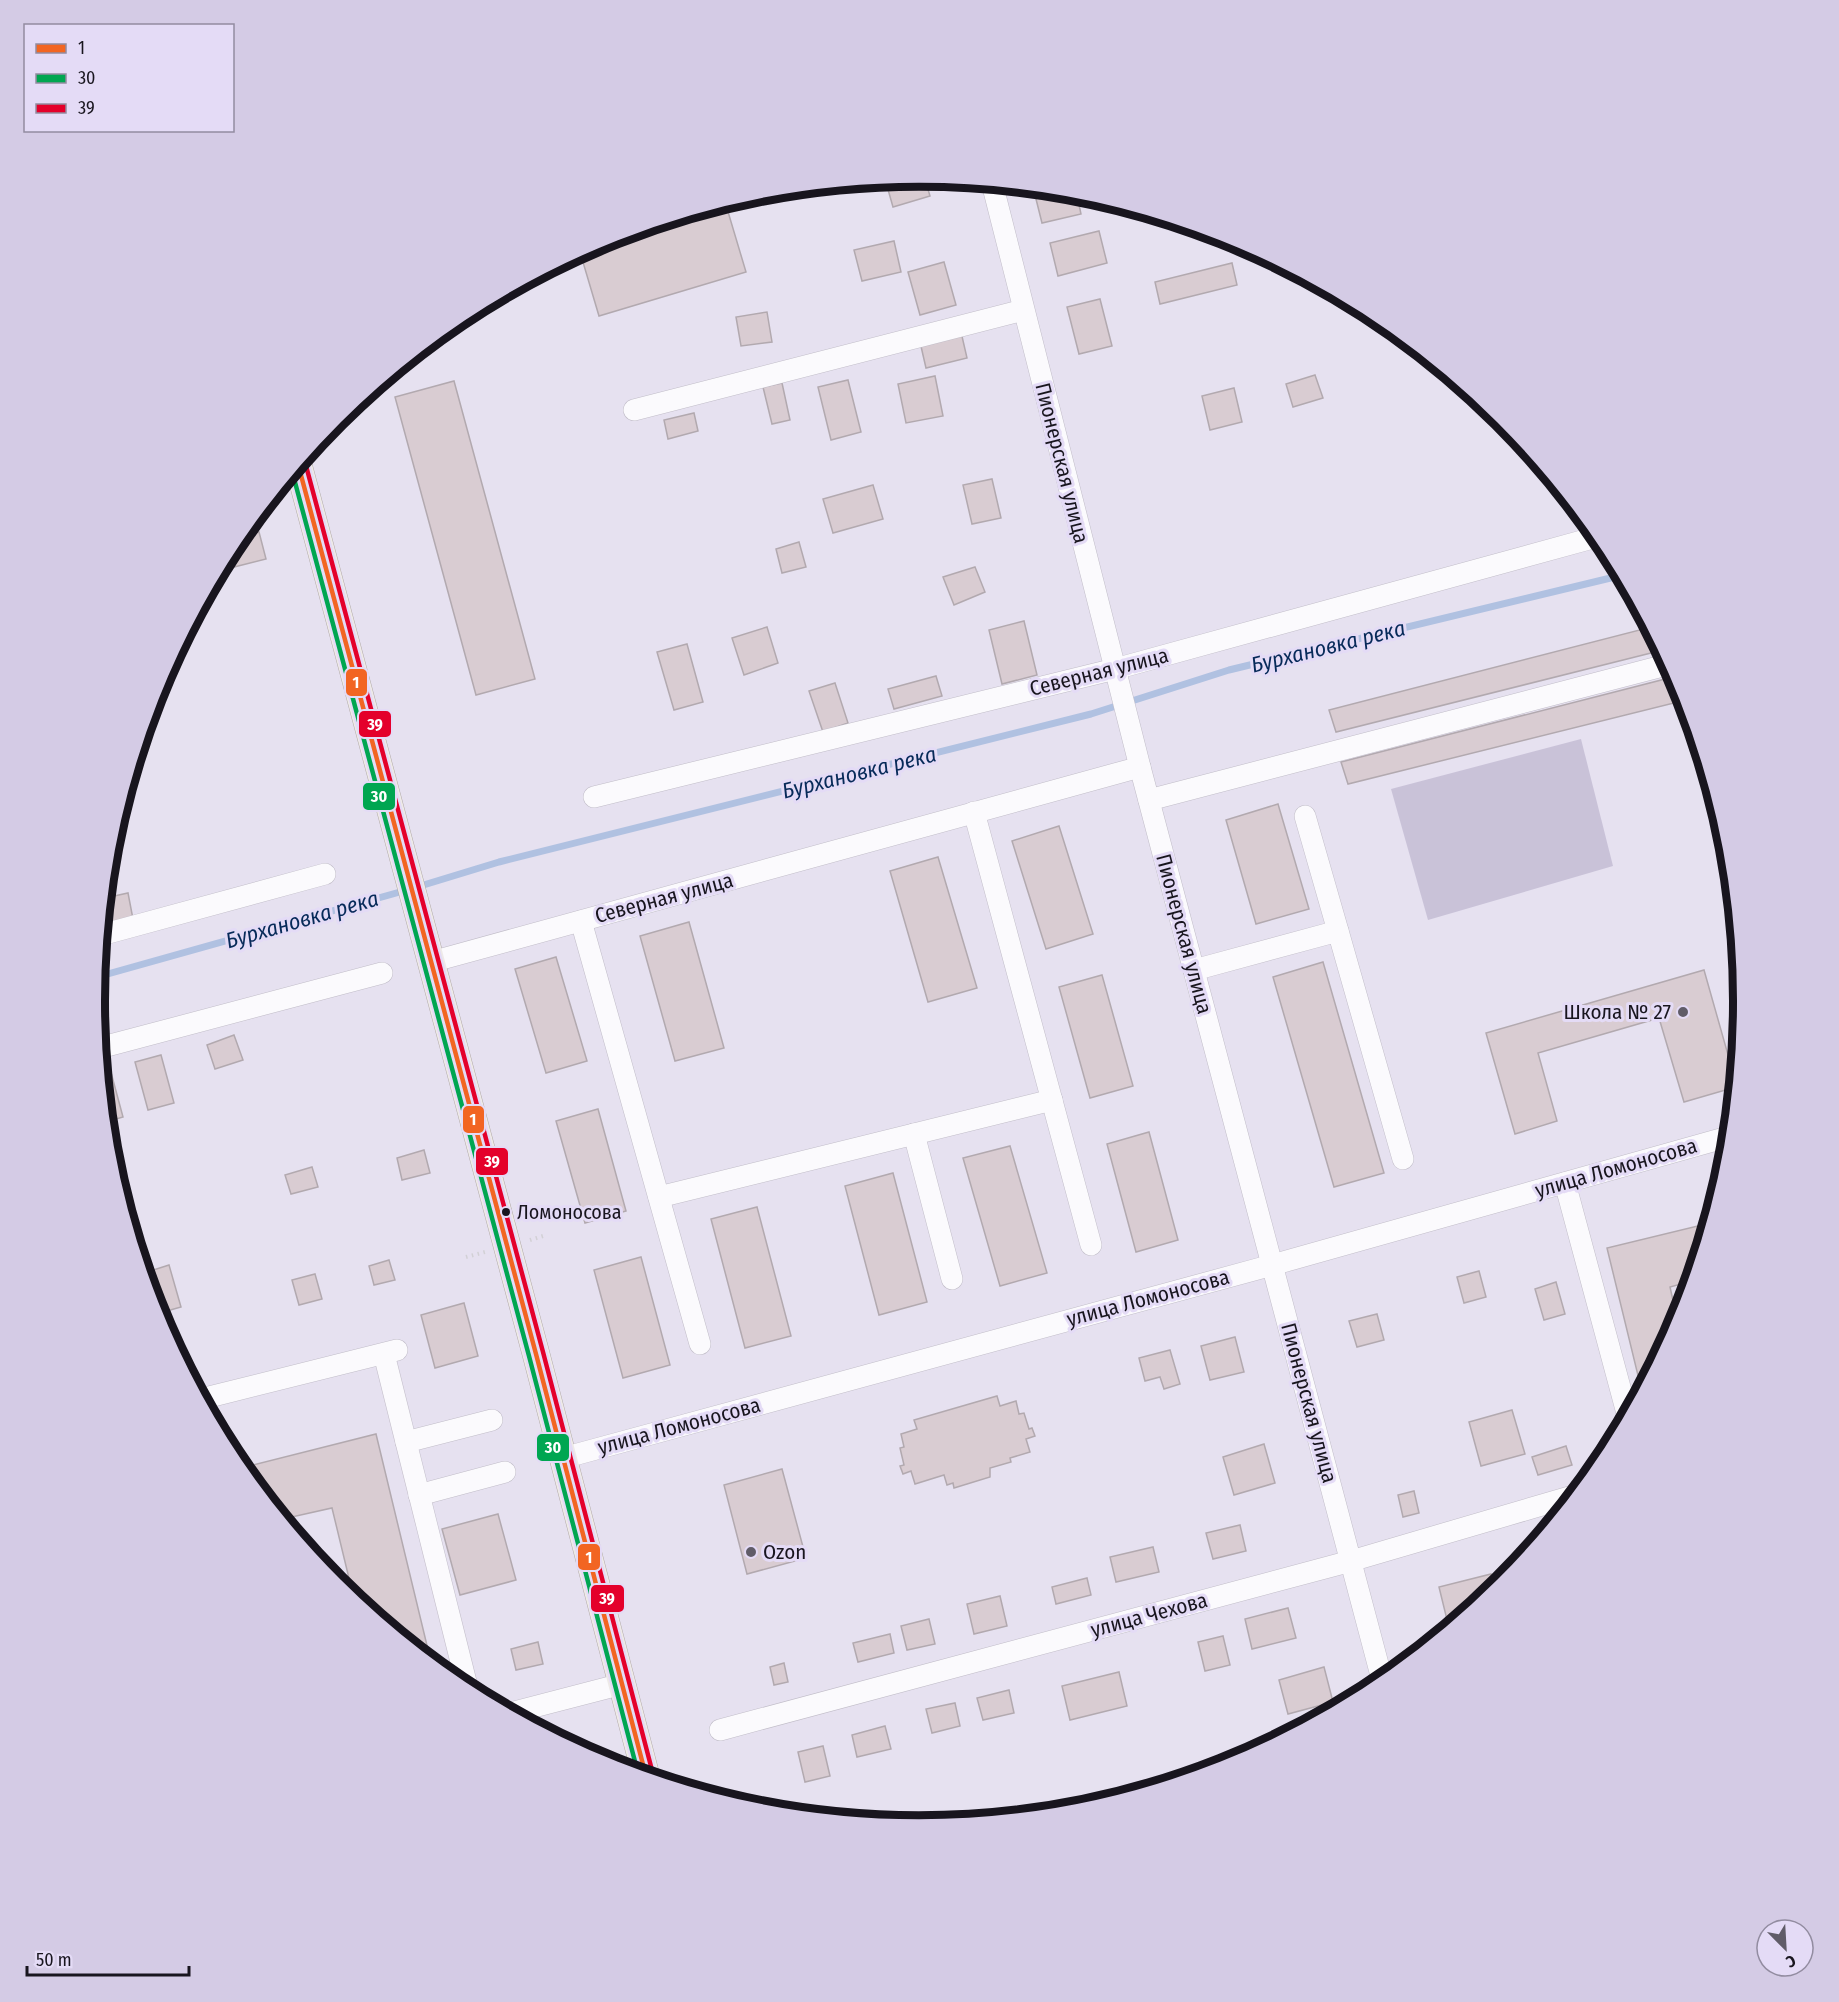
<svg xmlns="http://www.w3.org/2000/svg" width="1839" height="2002" font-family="'Fira Sans Condensed',sans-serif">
	<rect width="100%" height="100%" fill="#e6e1f0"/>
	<polygon fill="#c9c2d8" points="1581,739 1613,866 1428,920 1391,789"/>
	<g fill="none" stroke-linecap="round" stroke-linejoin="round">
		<g stroke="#b0c1e1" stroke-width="7">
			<polyline points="417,887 499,862 1091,714 1229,670 1623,575"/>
			<polyline points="97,977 407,890"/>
		</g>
	</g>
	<g fill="#d9ccd2" stroke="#b2a9af" stroke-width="1.5">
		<polygon points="920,176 924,176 930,196 893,207 885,179"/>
		<polygon points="1056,189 1076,191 1081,214 1042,223 1035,195"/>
		<polygon points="726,205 746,272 599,316 580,252 590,246"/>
		<polygon points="1099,231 1107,263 1058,276 1050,243"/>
		<polygon points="894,241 901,272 862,281 854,250"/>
		<polygon points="944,262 956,305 920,315 908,272"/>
		<polygon points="1232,263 1237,285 1160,304 1155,282"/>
		<polygon points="1100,299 1112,346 1079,354 1067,307"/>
		<polygon points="767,312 772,342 741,346 736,317"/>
		<polygon points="961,332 967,358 926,368 920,342"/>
		<polygon points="1315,375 1323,398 1293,407 1286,384"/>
		<polygon points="935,376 943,416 906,423 898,384"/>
		<polygon points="848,380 861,432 831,440 818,387"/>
		<polygon points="454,381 535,679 476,695 395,397"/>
		<polygon points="782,383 790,420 772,424 763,387"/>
		<polygon points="1234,388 1242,422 1210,430 1202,396"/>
		<polygon points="694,413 698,431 668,439 664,420"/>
		<polygon points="992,479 1001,518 972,524 963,485"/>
		<polygon points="873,485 883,519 833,533 823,499"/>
		<polygon points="259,532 266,559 230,568 226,556 234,542 238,538"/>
		<polygon points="799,542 806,567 782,573 776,549"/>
		<polygon points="975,567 985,592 954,605 943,577"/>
		<polygon points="1024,621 1037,675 1002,684 989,630"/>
		<polygon points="767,627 778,663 744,675 732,638"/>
		<polygon points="1651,627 1663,650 1336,732 1329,710"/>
		<polygon points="687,644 703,702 674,710 657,652"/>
		<polygon points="936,676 942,696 894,709 888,689"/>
		<polygon points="1677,676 1686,700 1348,784 1341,762"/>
		<polygon points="835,683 848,723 823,732 809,691"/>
		<polygon points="1278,804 1309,909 1256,924 1226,820"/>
		<polygon points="1059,826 1093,934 1046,949 1012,841"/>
		<polygon points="938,857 977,988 928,1002 890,871"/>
		<polygon points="128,893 133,919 110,924 105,898"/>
		<polygon points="689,922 724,1048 675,1061 640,936"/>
		<polygon points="556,957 587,1061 546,1073 515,969"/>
		<polygon points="1323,962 1384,1173 1334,1187 1273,977"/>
		<polygon points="1704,970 1736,1083 1736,1087 1684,1102 1659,1018 1538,1053 1557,1121 1515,1134 1486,1033"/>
		<polygon points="1102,975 1133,1086 1090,1098 1059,987"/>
		<polygon points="234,1035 243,1060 215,1069 207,1045"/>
		<polygon points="161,1055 174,1103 148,1110 135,1062"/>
		<polygon points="109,1065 123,1117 106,1122 101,1067"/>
		<polygon points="598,1109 626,1211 585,1223 556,1121"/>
		<polygon points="1149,1132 1178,1240 1136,1252 1107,1144"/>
		<polygon points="1010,1146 1047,1273 1000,1286 963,1158"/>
		<polygon points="424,1150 430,1173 402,1180 397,1158"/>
		<polygon points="312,1167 318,1187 291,1194 285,1175"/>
		<polygon points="893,1173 927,1302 879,1315 845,1186"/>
		<polygon points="757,1207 791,1336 745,1348 711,1219"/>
		<polygon points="1710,1223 1692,1281 1670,1287 1678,1323 1642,1392 1607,1248"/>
		<polygon points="641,1257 670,1365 623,1378 594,1270"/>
		<polygon points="389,1260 395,1280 374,1285 369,1266"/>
		<polygon points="169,1265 181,1307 156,1314 144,1273"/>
		<polygon points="1479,1271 1486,1297 1464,1303 1457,1277"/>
		<polygon points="315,1274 322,1299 299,1305 292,1280"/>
		<polygon points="1556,1282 1565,1314 1544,1320 1535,1289"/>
		<polygon points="464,1303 478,1356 435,1368 421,1315"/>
		<polygon points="1377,1314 1384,1340 1357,1347 1349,1321"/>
		<polygon points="1235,1337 1244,1372 1210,1380 1201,1346"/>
		<polygon points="1170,1350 1180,1384 1164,1389 1160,1377 1145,1381 1139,1358"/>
		<polygon points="997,1396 1000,1406 1016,1401 1019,1414 1024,1413 1029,1429 1032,1428 1035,1436 1026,1439 1030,1452 1010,1458 1011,1462 990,1468 990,1477 954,1488 953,1483 947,1485 944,1475 915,1484 911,1471 903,1474 900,1466 904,1465 900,1448 904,1447 901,1434 917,1429 914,1420"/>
		<polygon points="1512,1410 1525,1454 1481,1466 1469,1422"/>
		<polygon points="376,1434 431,1662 354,1599 332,1508 283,1519 241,1468"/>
		<polygon points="1264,1444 1275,1483 1234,1495 1223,1457"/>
		<polygon points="1566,1446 1572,1465 1538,1475 1532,1457"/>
		<polygon points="782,1469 806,1558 747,1574 724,1485"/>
		<polygon points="1414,1491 1419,1513 1403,1517 1398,1495"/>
		<polygon points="498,1514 516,1580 460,1595 442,1529"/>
		<polygon points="1240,1525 1246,1551 1213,1559 1206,1533"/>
		<polygon points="1153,1547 1159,1572 1116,1582 1110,1557"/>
		<polygon points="1491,1574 1495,1591 1449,1628 1439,1587"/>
		<polygon points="1087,1578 1091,1595 1056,1604 1052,1587"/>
		<polygon points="1000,1596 1007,1626 974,1634 967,1604"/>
		<polygon points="1288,1608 1296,1638 1252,1649 1245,1619"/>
		<polygon points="929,1619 935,1644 907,1650 901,1626"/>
		<polygon points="890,1634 894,1653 858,1662 853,1643"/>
		<polygon points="1223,1636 1230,1665 1205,1671 1198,1642"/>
		<polygon points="538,1642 543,1664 516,1670 511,1649"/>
		<polygon points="784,1663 788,1682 774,1685 770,1667"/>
		<polygon points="1324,1667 1333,1702 1288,1714 1279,1680"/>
		<polygon points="1119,1672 1127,1706 1070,1720 1062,1686"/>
		<polygon points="1009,1690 1014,1713 983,1720 977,1698"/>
		<polygon points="955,1703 960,1726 932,1733 926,1709"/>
		<polygon points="885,1726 891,1749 857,1757 852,1735"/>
		<polygon points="823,1746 830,1776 805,1782 798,1752"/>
	</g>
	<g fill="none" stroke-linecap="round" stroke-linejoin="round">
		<defs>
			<g id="minor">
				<polyline points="992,183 1140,767 1383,1683"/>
				<polyline points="634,410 1023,310"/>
				<polyline points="594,797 1115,669 1600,536"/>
				<polyline points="1149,800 1670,664"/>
				<polyline points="974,812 1091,1245"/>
				<polyline points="1305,816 1338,931"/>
				<polyline points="581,921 700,1344"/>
				<polyline points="101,935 325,874"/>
				<polyline points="431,962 1140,767"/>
				<polyline points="1194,970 1338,931 1403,1159"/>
				<polyline points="99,1048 382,973"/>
				<polyline points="914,1134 952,1279"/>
				<polyline points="1565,1183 1628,1417"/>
				<polyline points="659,1197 1052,1100"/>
				<polyline points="384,1354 468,1690"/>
				<polyline points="201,1399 397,1350"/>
				<polyline points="406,1442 492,1420"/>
				<polyline points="563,1458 1272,1265 1731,1136"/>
				<polyline points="419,1495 505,1472"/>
				<polyline points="510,1713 622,1684"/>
				<polyline points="720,1730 1351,1561 1576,1495"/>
			</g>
			<polyline id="major" points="298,464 536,1354 646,1776"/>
		</defs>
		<use href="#minor" stroke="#c1bdc8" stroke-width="22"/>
		<use href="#major" stroke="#b1a9a8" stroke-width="28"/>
		<g stroke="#d2d0d5" stroke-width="4" stroke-dasharray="1.5 4.5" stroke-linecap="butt">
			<polyline points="530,1240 543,1236"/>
			<polyline points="466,1257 485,1252"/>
		</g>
		<use href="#minor" stroke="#fbfafd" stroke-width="21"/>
		<use href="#major" stroke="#eeeae8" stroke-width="27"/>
		<defs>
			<polyline id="bus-1" points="298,464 536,1354 646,1776"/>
			<polyline id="bus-2" points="292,471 529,1356 638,1773"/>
			<polyline id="bus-3" points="305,462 543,1352 653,1774"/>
		</defs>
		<use href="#bus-1" stroke="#e4dbf6" stroke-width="9"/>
		<use href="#bus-2" stroke="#e4dbf6" stroke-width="9"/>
		<use href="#bus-3" stroke="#e4dbf6" stroke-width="9"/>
		<use href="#bus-1" stroke="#f26522" stroke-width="4.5"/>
		<use href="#bus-2" stroke="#00a651" stroke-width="4.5"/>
		<use href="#bus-3" stroke="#e4002b" stroke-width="4.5"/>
	</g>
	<g fill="#605c68" stroke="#e4dbf6" stroke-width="2">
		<circle cx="1683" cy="1012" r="6"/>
		<circle cx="751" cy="1552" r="6"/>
	</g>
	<circle fill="#18151e" stroke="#e4dbf6" stroke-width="2" cx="506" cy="1212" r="5"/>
	<g text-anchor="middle" stroke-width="6" stroke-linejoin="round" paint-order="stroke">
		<g font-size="20" fill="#18151e" stroke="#e4dbf6" text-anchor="start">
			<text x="517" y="1219">Ломоносова</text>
		</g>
		<g font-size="21" fill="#18151e" stroke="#e4dbf6">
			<text transform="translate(1062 463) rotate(76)" y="7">Пионерская улица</text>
			<text transform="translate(1099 672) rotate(-14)" y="7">Северная улица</text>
			<text transform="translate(664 898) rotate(-15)" y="7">Северная улица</text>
			<text transform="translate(1184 934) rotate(75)" y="7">Пионерская улица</text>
			<text transform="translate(1616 1168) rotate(-16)" y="7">улица Ломоносова</text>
			<text transform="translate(1148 1298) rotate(-15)" y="7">улица Ломоносова</text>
			<text transform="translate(1309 1403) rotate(75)" y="7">Пионерская улица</text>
			<text transform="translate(679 1426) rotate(-15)" y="7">улица Ломоносова</text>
			<text transform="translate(1149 1615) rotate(-15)" y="7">улица Чехова</text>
		</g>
		<g font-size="21" fill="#18151e" stroke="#e4dbf6" text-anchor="end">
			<text x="1671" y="1019">Школа № 27</text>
			<text x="763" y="1559" text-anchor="start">Ozon</text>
		</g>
		<g font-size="22" font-style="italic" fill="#072a59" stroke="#e4dbf6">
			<text transform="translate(1328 646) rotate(-14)" y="8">Бурхановка река</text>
			<text transform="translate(859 772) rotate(-14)" y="8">Бурхановка река</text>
			<text transform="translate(302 919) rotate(-16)" y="8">Бурхановка река</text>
		</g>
	</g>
	<path d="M0 0H1839V2002H0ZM105 1001a814 814 0 1 1 1628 0a814 814 0 1 1-1628 0Z" fill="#d4cbe5" fill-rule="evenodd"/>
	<path fill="none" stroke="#18151e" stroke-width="8" d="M105 1001a814 814 0 1 1 1628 0a814 814 0 1 1-1628 0Z"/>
	<g stroke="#e4dbf6" stroke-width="2">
		<rect x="345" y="668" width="23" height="29" rx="6" fill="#f26522"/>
		<rect x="358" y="710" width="34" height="28" rx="6" fill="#e4002b"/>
		<rect x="362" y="782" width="34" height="29" rx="6" fill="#00a651"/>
		<rect x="462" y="1105" width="23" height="29" rx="6" fill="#f26522"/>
		<rect x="475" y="1147" width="34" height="29" rx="6" fill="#e4002b"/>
		<rect x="536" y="1433" width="34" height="29" rx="6" fill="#00a651"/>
		<rect x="577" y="1543" width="24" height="28" rx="6" fill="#f26522"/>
		<rect x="590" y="1584" width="35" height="29" rx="6" fill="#e4002b"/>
	</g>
	<g font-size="16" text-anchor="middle" font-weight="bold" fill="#fff">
		<text x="356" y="688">1</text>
		<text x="375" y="730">39</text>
		<text x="379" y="802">30</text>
		<text x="473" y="1125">1</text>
		<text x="492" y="1167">39</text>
		<text x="553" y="1453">30</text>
		<text x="589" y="1563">1</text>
		<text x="607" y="1604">39</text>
	</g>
	<rect x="24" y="24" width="210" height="108" fill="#e4dbf6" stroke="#928ca0" stroke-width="1.5"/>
	<rect x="36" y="44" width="30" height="9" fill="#f26522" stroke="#928ca0" stroke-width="1.5"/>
	<text x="78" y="54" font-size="18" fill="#18151e">1</text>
	<rect x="36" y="74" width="30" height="9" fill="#00a651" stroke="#928ca0" stroke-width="1.5"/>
	<text x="78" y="84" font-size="18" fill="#18151e">30</text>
	<rect x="36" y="104" width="30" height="9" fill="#e4002b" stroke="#928ca0" stroke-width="1.5"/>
	<text x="78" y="114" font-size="18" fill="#18151e">39</text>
	<g transform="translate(1785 1948) rotate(156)"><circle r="28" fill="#e4dbf6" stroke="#928ca0" stroke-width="1.5"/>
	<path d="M0-4.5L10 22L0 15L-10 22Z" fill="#605c68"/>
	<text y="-9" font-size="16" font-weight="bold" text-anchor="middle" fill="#18151e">С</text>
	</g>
	<path d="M27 1966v9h162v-9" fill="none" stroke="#18151e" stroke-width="3"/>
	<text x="36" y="1966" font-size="18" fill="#18151e" stroke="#e4dbf6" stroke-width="4.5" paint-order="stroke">50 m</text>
</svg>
